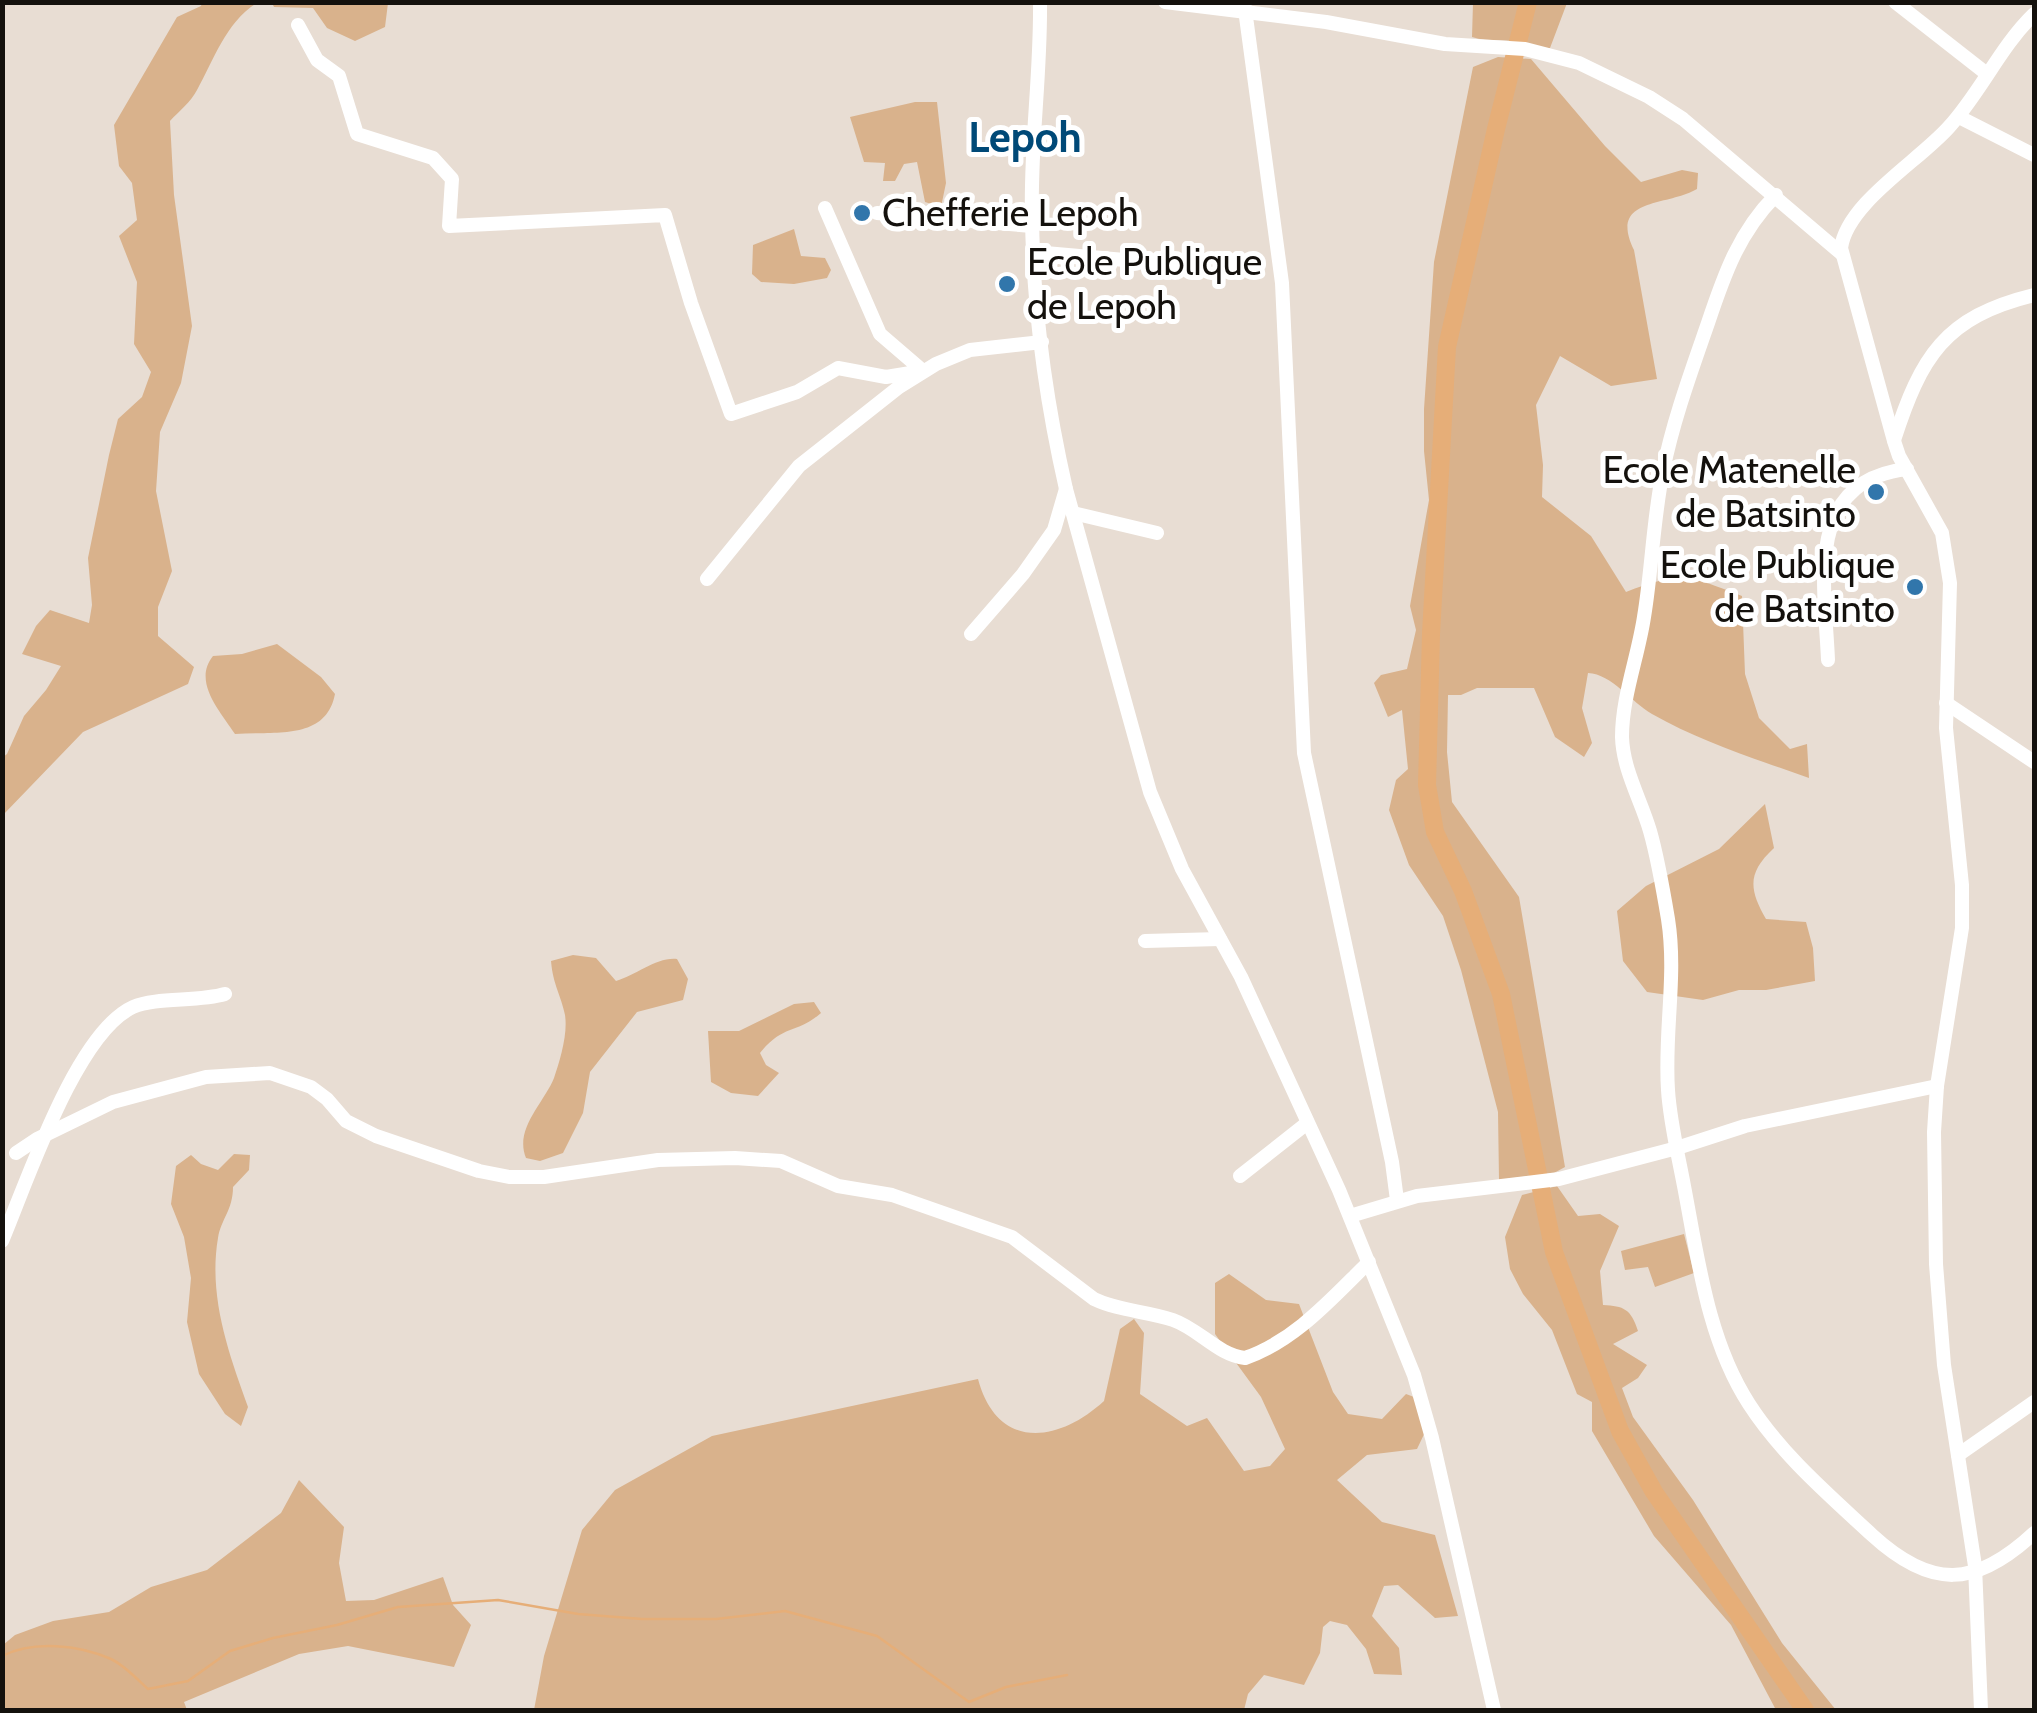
<svg xmlns="http://www.w3.org/2000/svg" width="2037" height="1713" font-family="Cabin,sans-serif">
	<rect width="100%" height="100%" fill="#e8ddd3"/>
	<g fill="#d9b28c">
		<path d="M202,3h55c-31,19 -43,57 -60,87 -6,12 -18,21 -27,31l4,74 18,131 -11,57 -21,49 -4,59 16,80 -14,36v29l36,31 -6,17 -105,48 -80,83v-58l4,-3 17,-38 22,-26 15,-24 -39,-12 14,-28 14,-16 39,13 3,-18 -4,-47 21,-103 9,-36 24,-22 9,-25 -17,-28 3,-62 -18,-46 18,-16 -5,-37 -13,-17 -5,-41 63,-108 24,-11z"/>
		<polygon points="272,3 388,3 385,27 355,41 327,28 313,8 274,7"/>
		<path d="M1473,3h94l-17,45 -15,1c-18,-14 -43,-5 -63,-12z"/>
		<path d="M1498,57l33,2 74,87 36,36 41,-12 16,3 -1,16c-31,18 -89,8 -63,61l23,129 -46,7 -51,-30 -24,49 7,60 -1,32 49,39 35,56c55,-21 61,-17 116,4l3,78 14,44 31,31 17,-5 2,34c-53,-19 -108,-36 -157,-64 -21,-12 -40,-40 -64,-41l-6,35 10,35 -8,14 -29,-20 -21,-49h-57l-16,7h-13l-1,57 5,50 67,95 46,270 -11,6 -55,7 -1,-68 -37,-142 -18,-54 -34,-51 -20,-55 7,-30 12,-11 -6,-59 -14,7 -14,-34 7,-8 26,-6 9,-39 -6,-24 19,-106 -5,-49v-42l10,-147 39,-195z"/>
		<polygon points="915,102 937,102 946,183 941,207 925,202 917,162 904,164 895,181 883,181 885,163 864,162 850,117"/>
		<polygon points="794,229 801,256 825,258 831,270 827,278 794,284 761,282 752,274 753,245"/>
		<path d="M277,644l44,33 14,17c-9,47 -60,37 -100,40 -14,-22 -43,-52 -22,-78l29,-2z"/>
		<path d="M1765,804l9,44c-27,25 -25,41 -8,71l40,3 7,26 2,33 -49,9h-27l-36,10 -56,-8 -24,-31 -6,-50 29,-25 73,-37z"/>
		<path d="M573,955l23,3 20,23c21,-6 40,-24 61,-22l11,20 -5,21 -46,12 -47,60 -7,41 -20,40 -23,8 -14,-3c-12,-29 18,-55 28,-80 6,-18 14,-44 11,-63 -4,-20 -12,-30 -14,-54z"/>
		<path d="M814,1002l7,11c-24,21 -38,11 -61,40l6,12 13,8 -21,23 -27,-3 -20,-11 -3,-51h31l55,-27z"/>
		<path d="M234,1154l16,1 -1,15 -16,17c0,23 -12,32 -15,51 -10,59 11,116 30,169l-7,19 -16,-12 -26,-40 -12,-52 4,-44 -7,-41 -13,-33 5,-38 15,-11 10,9 17,6z"/>
		<path d="M1557,1186l21,30 22,-2 19,12 -19,45 3,34c21,1 28,4 35,26l-25,13 34,21 -9,13 -16,10 11,29 60,83 89,143 54,67h-60l-45,-85 -77,-89 -62,-105v-29l-15,-8 -25,-64 -29,-36 -13,-25 -5,-32 17,-42z"/>
		<polygon points="1684,1234 1694,1273 1655,1287 1648,1267 1625,1270 1621,1251"/>
		<path d="M1229,1274l37,26 33,4 34,88 15,22 34,5 24,-25 8,3 13,31 -10,21 -50,6 -30,25 45,42 53,13 23,81 -23,2 -37,-33 -14,1 -12,30 27,32 3,27 -28,-1 -8,-25 -19,-24 -17,-4 -7,6 -3,26 -16,32 -40,-10 -16,19 -4,16h-710l10,-54 38,-126 33,-40 97,-54 266,-57c19,71 79,65 126,22l16,-72 14,-10 10,14 -4,61 47,32 20,-8 37,53 26,-5 15,-17 -24,-52 -46,-63v-51z"/>
		<path d="M299,1480l45,47 -5,36 7,38 28,-1 69,-23 10,28 18,20 -17,42 -106,-21 -49,8 -115,48 3,8h-108c-13,-5 -58,1 -76,0v-65l12,-10 38,-14 56,-9 42,-25 56,-17 74,-57z"/>
	</g>
	<g fill="none" stroke-linecap="round" stroke-linejoin="round">
		<path stroke="#e6ae78" stroke-width="2.5" d="M2,1656c32,-16 77,-11 109,3 13,6 26,20 37,30l40,-8 42,-30 43,-13 64,-13 61,-18 100,-7 80,14 64,5h74l69,-8 92,25 92,66 37,-15 61,-12"/>
		<polyline stroke="#e6ae78" stroke-width="18" points="1528,2 1496,129 1447,347 1431,634 1427,785 1435,832 1463,891 1501,994 1554,1252 1620,1431 1654,1492 1805,1710"/>
		<g stroke="#fff" stroke-width="14">
			<path d="M1040,2c1,72 -10,144 -8,214 1,90 14,185 34,273l84,303 32,77 59,108 98,213 75,185 18,63 62,272"/>
			<polyline points="1165,2 1326,22 1445,44 1525,49 1579,63 1649,97 1683,119 1842,254"/>
			<polyline points="1244,2 1282,283 1304,753 1392,1162 1397,1200"/>
			<polyline points="1895,2 1987,74"/>
			<polyline points="298,25 317,60 339,76 357,134 433,158 452,179 449,226 665,215 691,303 731,414 797,392 838,368 886,377 923,371 880,334 825,208"/>
			<polyline points="1959,117 2034,155"/>
			<path d="M1776,195c-37,37 -52,80 -68,128 -17,49 -35,98 -45,148 -10,49 -11,98 -19,146 -6,40 -22,80 -22,120 1,33 19,63 28,94 8,28 13,58 18,88 9,57 -4,113 0,171 2,32 10,64 16,96 14,73 24,155 65,218 33,51 79,90 123,131 59,54 103,53 162,-2"/>
			<polyline points="877,213 1032,226"/>
			<polyline points="1034,252 1170,264"/>
			<path d="M1894,440c27,-83 50,-123 140,-145"/>
			<polyline points="1073,513 1157,533"/>
			<polyline points="707,579 799,466 899,387 936,364 970,350 1042,342"/>
			<polyline points="971,634 1023,574 1054,530 1066,489"/>
			<path d="M1828,660c-3,-75 -25,-179 79,-191"/>
			<polyline points="1946,703 2034,762"/>
			<polyline points="1145,941 1220,939"/>
			<path d="M16,1153l21,-14 76,-37 93,-25 64,-4 41,14 16,12 19,22 30,15 103,35 30,6h35l114,-17 77,-2 46,3 57,25 54,9 120,42 82,62c25,12 53,12 79,21 26,9 45,35 72,38 50,-17 87,-60 124,-96"/>
			<polyline points="1240,1176 1306,1124"/>
			<polyline points="1350,1216 1417,1196 1559,1179 1677,1148 1745,1126 1937,1086"/>
			<path d="M2,1241c25,-59 74,-208 131,-234 23,-10 65,-5 92,-13"/>
			<polyline points="1958,1455 2034,1402"/>
			<path d="M1981,1710l-6,-144 -31,-201 -8,-101 -2,-132 3,-46 25,-158v-43l-16,-157 4,-145 -8,-50 -43,-77 -5,-15 -53,-193c6,-45 78,-87 108,-121 32,-35 51,-80 85,-113"/>
		</g>
	</g>
	<g fill="#3176ab" stroke="#fff" stroke-width="4">
		<circle cx="862" cy="213" r="10"/>
		<circle cx="1007" cy="284" r="10"/>
		<circle cx="1876" cy="492" r="10"/>
		<circle cx="1915" cy="587" r="10"/>
	</g>
	<g text-anchor="middle" stroke-width="10" stroke-linejoin="round" paint-order="stroke">
		<g font-size="38" fill="#14110d" stroke="#fff" text-anchor="start">
			<text x="882" y="226">Chefferie Lepoh</text>
			<text x="1027" y="275">Ecole Publique<tspan x="1027" dy="44">de Lepoh</tspan></text>
			<text x="1856" y="483" text-anchor="end">Ecole Matenelle<tspan x="1856" dy="44">de Batsinto</tspan></text>
			<text x="1895" y="578" text-anchor="end">Ecole Publique<tspan x="1895" dy="44">de Batsinto</tspan></text>
		</g>
		<g font-size="42" font-weight="bold" fill="#004977" stroke="#fff">
			<text x="1025" y="152">Lepoh</text>
		</g>
	</g>
	<rect width="2037" height="1713" fill="none" stroke="#14110d" stroke-width="10"/>
</svg>
